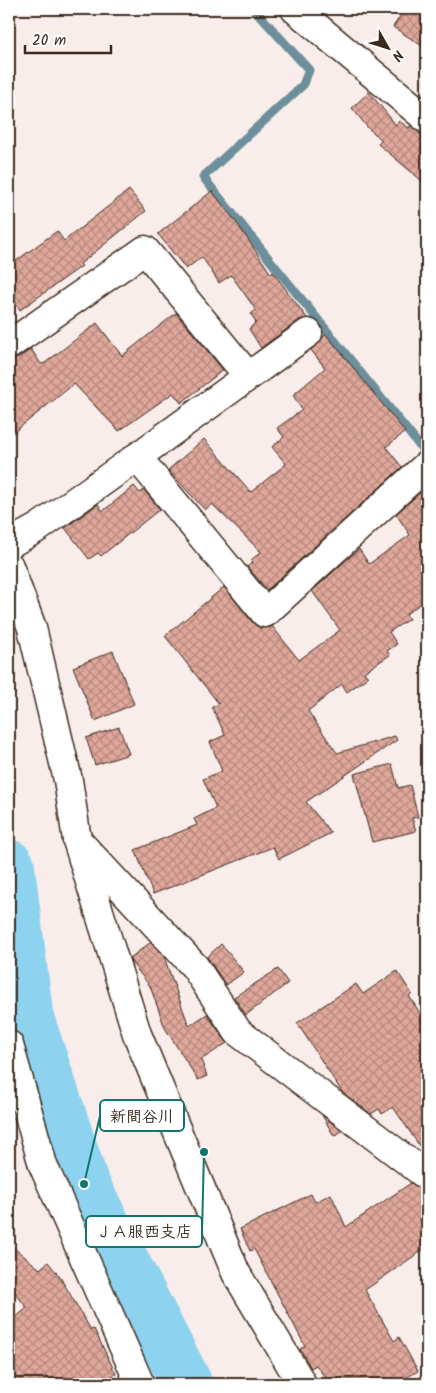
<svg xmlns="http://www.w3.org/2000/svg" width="436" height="1393" font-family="Kalam,'Klee One',sans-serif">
	<defs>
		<pattern id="building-cross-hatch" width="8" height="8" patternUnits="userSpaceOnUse" patternTransform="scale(1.25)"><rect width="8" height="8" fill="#e0a79b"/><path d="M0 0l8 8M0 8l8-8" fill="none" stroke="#b7887e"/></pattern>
	</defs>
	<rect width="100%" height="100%" fill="#f9edeb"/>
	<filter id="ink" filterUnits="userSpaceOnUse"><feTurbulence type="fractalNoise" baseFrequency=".02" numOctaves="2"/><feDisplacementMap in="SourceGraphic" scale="10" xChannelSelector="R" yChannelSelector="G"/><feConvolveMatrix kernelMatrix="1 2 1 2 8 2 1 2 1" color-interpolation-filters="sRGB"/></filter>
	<g filter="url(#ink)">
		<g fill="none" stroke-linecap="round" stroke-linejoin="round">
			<polyline stroke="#6c8f9b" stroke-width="9" points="254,9 309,70 303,85 203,177 427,455"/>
			<polyline stroke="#8dd2ee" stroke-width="51" points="9,865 28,1017 84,1184 187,1384"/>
		</g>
		<g fill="url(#building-cross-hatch)" stroke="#3b2a1e">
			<polygon points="405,9 427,9 427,49 393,27"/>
			<polygon points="369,92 396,125 399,121 409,128 410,126 427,140 427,185 378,144 382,140 368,128 352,108"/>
			<polygon points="129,190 146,211 80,264 82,266 20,310 9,294 9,266 57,231 64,241"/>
			<polygon points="212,191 239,226 271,274 273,272 307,318 299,320 261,348 249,329 256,322 251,314 256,310 231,275 219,283 202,257 186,269 158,234"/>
			<polygon points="176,313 223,370 181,403 173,393 119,431 74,384 9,436 9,360 18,358 31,349 41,364 45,363 97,323 122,356"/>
			<polygon points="326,334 405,432 386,447 402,467 267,590 247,567 253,562 251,560 261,552 212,504 205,510 168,470 204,439 251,492 286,464 272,447 284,437 277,428 302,410 293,395 325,368 311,350"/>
			<polygon points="134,486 140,493 144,490 160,509 101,556 98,553 89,559 65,528 98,504 103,511"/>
			<polygon points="421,492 427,500 427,599 406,614 409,619 389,632 397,644 387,651 390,655 364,672 368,677 347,692 342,684 308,711 337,753 395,736 397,740 306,802 331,833 279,859 273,847 153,894 135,850 197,825 194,819 216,808 203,779 222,771 210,742 225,735 212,707 219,704 165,636 224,587 253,623 260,628 272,626 299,660 340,630 312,591 359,549 369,564 410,535 396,514"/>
			<polygon points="113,651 134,704 95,721 73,667"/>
			<polygon points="119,727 129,754 95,765 86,738"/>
			<polygon points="392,764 398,788 410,785 418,817 412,818 416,831 372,842 354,774"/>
			<polygon points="151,942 164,957 189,1026 207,1014 227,1043 201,1060 207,1076 198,1080 165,1028 150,986 131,962 130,958"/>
			<polygon points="221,944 244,972 226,985 207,957"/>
			<polygon points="278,969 288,983 246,1015 234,997"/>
			<polygon points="397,971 412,994 409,996 427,1024 427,1157 393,1107 382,1114 379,1109 371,1114 342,1092 297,1023 356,984 363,994"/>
			<polygon points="322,1115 342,1131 334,1136"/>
			<polygon points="411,1183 427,1191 427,1247 365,1290 394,1341 399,1337 418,1371 395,1384 330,1384 316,1365 311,1368 300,1349 305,1346 254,1249 250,1251 240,1229 311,1194 315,1202 331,1194 346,1227"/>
			<polygon points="9,1244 40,1269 48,1262 60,1277 91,1330 94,1329 116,1374 96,1384 9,1384 9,1323 27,1308 9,1285"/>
		</g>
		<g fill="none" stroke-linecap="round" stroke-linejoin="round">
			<defs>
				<g id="minor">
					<polyline points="295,9 427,119"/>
					<polyline points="9,345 145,250 248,376"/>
					<polyline points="137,457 308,333"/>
					<polyline points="9,544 39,527 137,457 265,613 427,465"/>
					<polyline points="77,840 195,967 238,1032 427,1176"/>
					<polyline points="9,1045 43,1165 140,1384"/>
				</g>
				<polyline id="tertiary" points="9,566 32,628 68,780 77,840 137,1034 236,1273 302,1384"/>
			</defs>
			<use href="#minor" stroke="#3b2a1e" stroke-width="31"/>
			<use href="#tertiary" stroke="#3b2a1e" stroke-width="31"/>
			<use href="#minor" stroke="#fff" stroke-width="28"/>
			<use href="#tertiary" stroke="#fff" stroke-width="28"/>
		</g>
	</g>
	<path fill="none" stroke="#0f766e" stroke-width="2" d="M84 1184L100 1116M204 1152L202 1232"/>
	<g fill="#0f766e" stroke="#fff" stroke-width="2">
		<circle cx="84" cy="1184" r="5"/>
		<circle cx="204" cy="1152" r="5"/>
	</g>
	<g fill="#fff" stroke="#0f766e" stroke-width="2">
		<rect x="100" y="1100" width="84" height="31" rx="5"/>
		<rect x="86" y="1216" width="116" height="31" rx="5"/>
	</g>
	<g font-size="16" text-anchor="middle" font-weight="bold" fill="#3b2a1e">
		<text x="142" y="1122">新間谷川</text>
		<text x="144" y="1237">ＪＡ服西支店</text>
	</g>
	<rect width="436" height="1393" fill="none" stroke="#fff" stroke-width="30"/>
	<rect x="15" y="15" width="406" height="1363" fill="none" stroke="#3b2a1e" stroke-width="2" filter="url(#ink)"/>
	<g transform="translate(388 48) rotate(129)" stroke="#ffffff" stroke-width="4" paint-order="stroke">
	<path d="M0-4L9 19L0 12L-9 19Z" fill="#3b2a1e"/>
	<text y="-8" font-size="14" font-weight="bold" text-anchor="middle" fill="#3b2a1e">N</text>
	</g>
	<path d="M25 45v8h86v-8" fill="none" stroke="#3b2a1e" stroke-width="2.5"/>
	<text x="32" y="45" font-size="15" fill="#3b2a1e" stroke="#ffffff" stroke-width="4" paint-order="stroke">20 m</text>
</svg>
